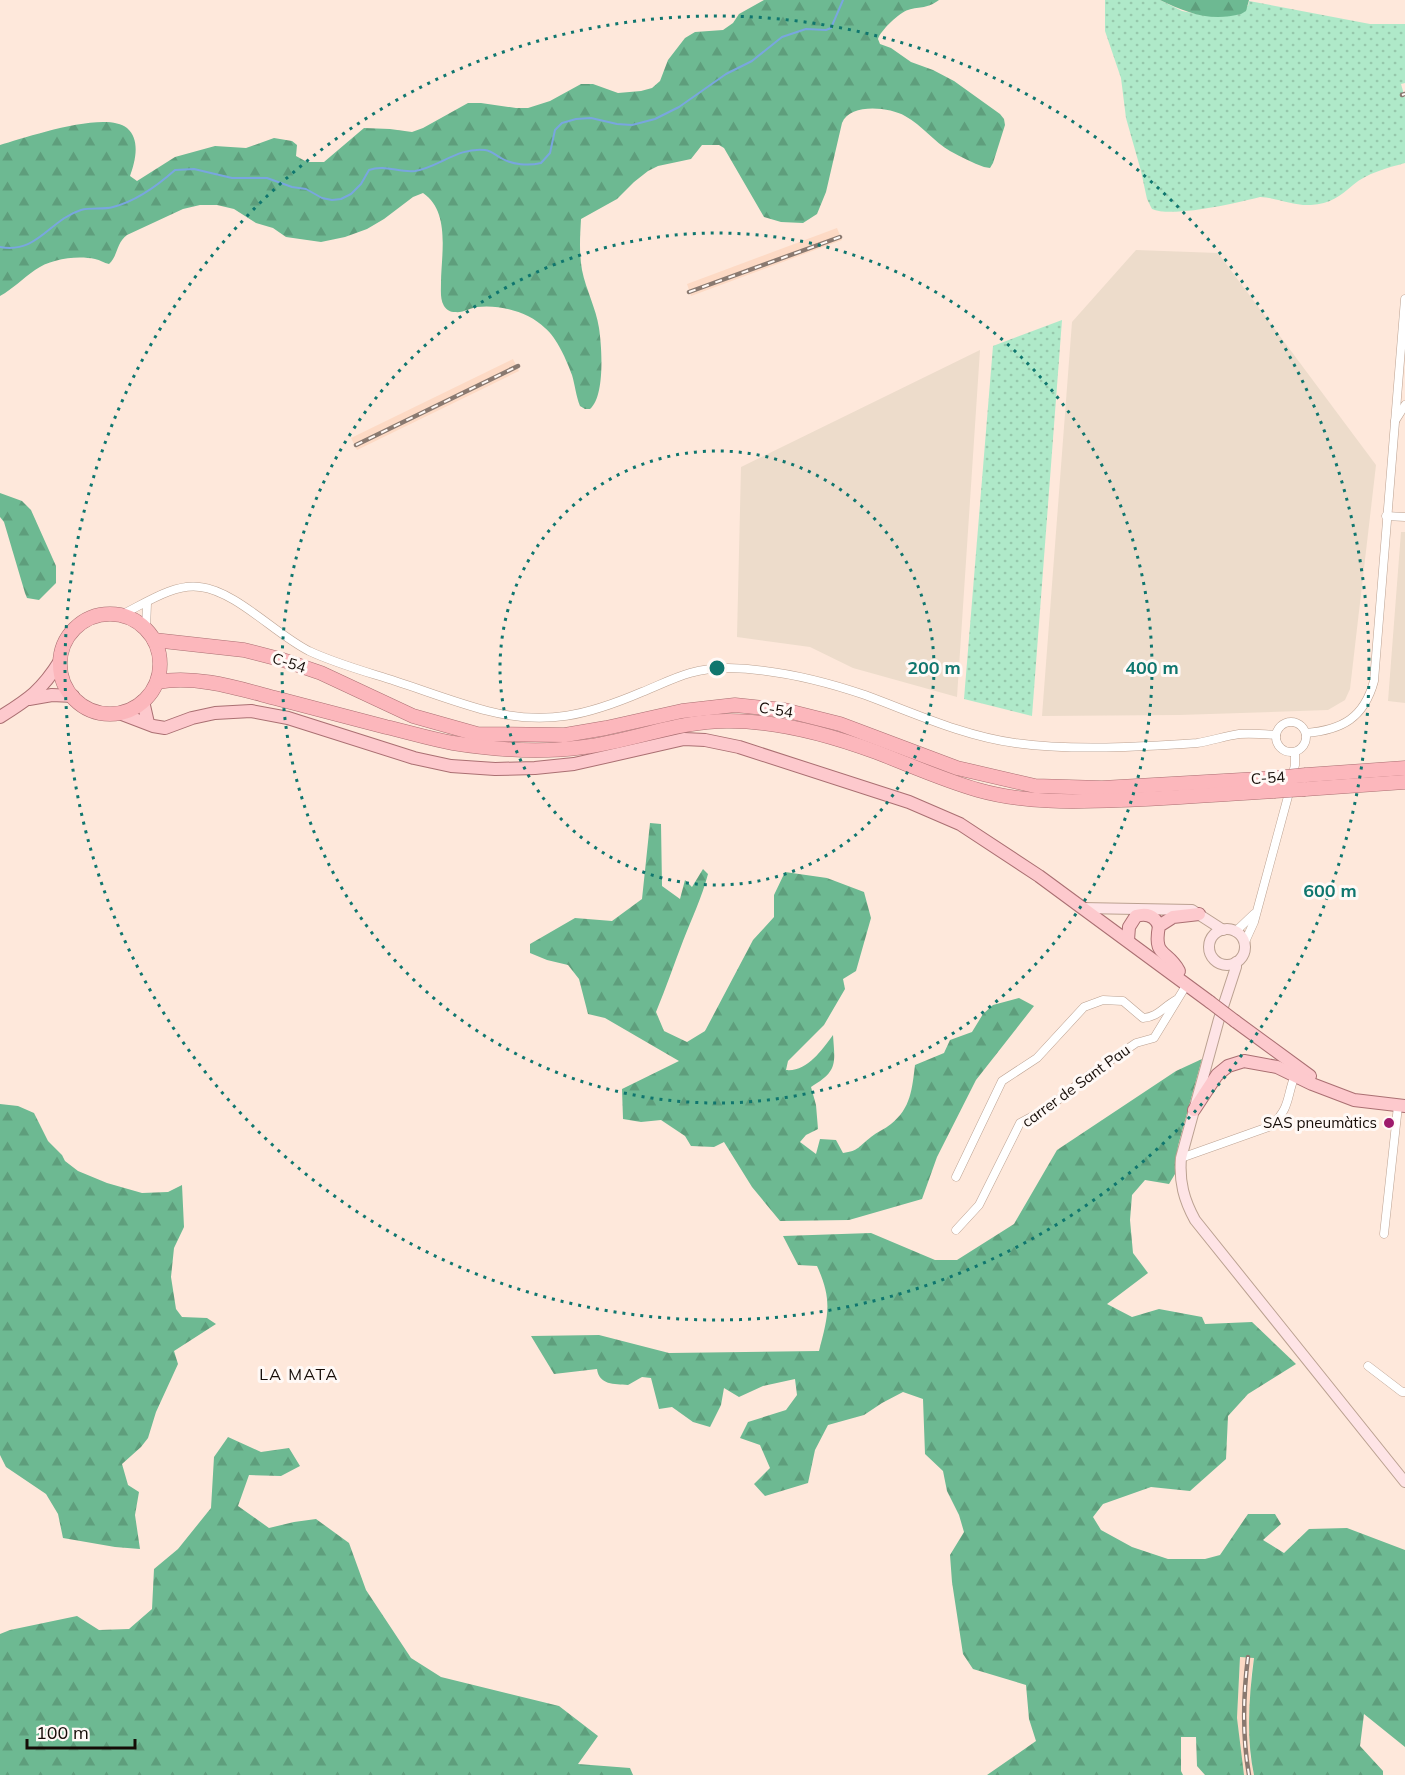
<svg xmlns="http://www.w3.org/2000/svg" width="1405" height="1775" font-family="Mulish,sans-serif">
	<defs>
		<pattern id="grass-dots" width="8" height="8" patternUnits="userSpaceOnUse" patternTransform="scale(1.5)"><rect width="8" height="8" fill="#afe9c9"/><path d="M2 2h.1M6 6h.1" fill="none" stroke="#96c7ab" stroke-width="1.8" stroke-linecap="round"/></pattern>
		<pattern id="forest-firs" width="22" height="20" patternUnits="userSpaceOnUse" patternTransform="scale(1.5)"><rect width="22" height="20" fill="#6db992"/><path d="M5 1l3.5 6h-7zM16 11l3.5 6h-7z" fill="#5e9e7c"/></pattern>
	</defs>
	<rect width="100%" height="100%" fill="#fee8db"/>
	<g fill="#fddac5">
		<polygon points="837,228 842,240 691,296 687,284"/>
		<polygon points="513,359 519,371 357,450 351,438"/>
		<polygon points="1240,1657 1254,1657 1251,1677 1250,1755 1254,1775 1244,1775 1242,1767 1237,1718"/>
	</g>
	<g fill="#eddccb">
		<polygon points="1136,250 1218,253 1376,465 1350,689 1345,700 1328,710 1179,715 1042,716 1072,322"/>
		<polygon points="980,350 957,697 853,668 810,647 737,637 741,467"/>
		<polygon points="1401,532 1405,532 1405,703 1388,701"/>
	</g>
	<g fill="url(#grass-dots)">
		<path d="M1105,0h55l22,11 25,5 41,-10 1,-5 121,23h35v59l-4,1 4,14v65c-18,5 -38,10 -52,22 -13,11 -23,19 -42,20 -18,1 -33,-7 -51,-8 -23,6 -88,21 -108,12l-5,-10 -6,-28 -15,-53 -5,-40 -16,-47z"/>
		<polygon points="1062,320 1032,716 964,699 993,346"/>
	</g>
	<g fill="url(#forest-firs)">
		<path d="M764,0h175c-12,9 -18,6 -31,10 -8,2 -28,21 -30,29l2,5 11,4 20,14 22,8 21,11 46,33 4,5 1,6 -12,38 -3,5 -6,-1c-11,-4 -23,-10 -34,-16 -16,-9 -28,-26 -45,-35 -16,-9 -55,-13 -63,7l-16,69 -9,22 -14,9 -22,-1 -17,-5 -40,-69 -5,-3h-17l-11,14 -33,7 -10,5 -14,11 -17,17 -36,20c-1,18 -2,34 1,51 4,20 14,38 17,58 3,20 6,68 -9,81h-5l-5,-3c-4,-10 -5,-21 -8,-31 -5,-14 -15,-37 -27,-47 -16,-16 -46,-24 -68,-21 -7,1 -14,6 -22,5 -5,0 -8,-2 -11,-6 -4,-7 -3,-15 -3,-23 0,-28 10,-71 -18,-90l-10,4 -29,22 -17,10 -22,8 -24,5 -35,-5 -13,-9 -17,-5 -22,-14 -17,-4h-17l-17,4 -56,26c-11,8 -9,21 -18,29 -5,-1 -9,-4 -14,-5 -18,-4 -45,0 -60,11 -12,8 -22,19 -35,26v-151c25,-7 105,-35 127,-17 14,12 8,34 3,48l7,5 38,-24 40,-11 31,2 28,-10 18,3 5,4 -1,11 11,6h17l40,-34 26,1 22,3 11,-4 45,-25h13l35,5h12l22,-7 31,-17h12l25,9 23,-2 11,-3 8,-7 8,-21 17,-22 10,-6 28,-2 10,-7 6,-9z"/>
		<path d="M1160,0h89l-3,11 -5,3c-31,8 -54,-1 -81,-14z"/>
		<polygon points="0,493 22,501 31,510 56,566 56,583 39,600 27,598 25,593 4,522 0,517"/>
		<path d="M650,823l11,1 1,62 18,13 5,-19 7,7 11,-18 5,5c-6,23 -16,44 -25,67 -9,23 -17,47 -27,71l8,19 23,11 18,-11 48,-91 21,-23v-22l11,-23 42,6 37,14 7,26 -15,53 -13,8 2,10 -21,36 -36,36 -2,9c21,2 35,-19 47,-35 2,29 5,36 -22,52l5,18 2,24 -12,6 -6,7 16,12 4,-15 16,1 7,13c16,-2 16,-7 28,-16 6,-5 14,-8 20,-13 20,-16 21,-35 24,-59l29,-12 6,-13 22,-8 11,-18 10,-9 26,-7 15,8 -58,74 -39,77 -15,42 -73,21 -69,1 -28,-34 -28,-45 -10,5 -23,-1 -6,-10 -24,-16 -20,2 -18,-3 -1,-30 57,-28 -74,-43 -17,-4 -9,-35 -11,-14 -21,-5 -17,-7v-9l45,-26 37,3 30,-22z"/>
		<path d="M1202,1059l-24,87 -3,28 -6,10 -24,-4 -13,15 -2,25 3,33 15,20 -41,31 25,13 27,-8 43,8 3,7 47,-2 44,42 -48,30 -20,22 -2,43 -36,32 -39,-4 -48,17 -10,13 8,13 31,17 36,12h37l15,-4 28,-41h27l6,10 -18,16 21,13 25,-24 38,-1 58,22v197l-41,-33 -4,32 23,25v4h-129c-8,-37 -5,-79 0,-117l-14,-1 -3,61 7,57h-39l-8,-9 -1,-29h-15v34l2,4h-196l49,-34 -7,-22 -3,-34 -53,-16 -10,-15 -11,-72 -2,-27 14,-23 -5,-17 -12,-24 -4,-20 -18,-17 -2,-55 -20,-7 -21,11 -18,12 -36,10 -13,25 -7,33 -43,13 -11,-12 16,-16 -10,-23 -20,-7 8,-16 38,-12 11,-15 -2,-16 -32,7 -24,11 -15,-9 -3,17 -11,22 -17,-5 -21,-15 -13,2 -8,-31 -9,-1 -14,8c-14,-1 -29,0 -31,-16l-43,5 -23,-38 68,-1 70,18 150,-2c9,-35 14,-50 -2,-85l-19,-1 -15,-29 88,-3 64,27h22l57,-36 43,-74 119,-79z"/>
		<polygon points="0,1104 18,1106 34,1113 48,1141 62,1155 65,1161 78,1171 107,1183 142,1193 168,1192 182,1185 184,1227 174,1248 171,1277 176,1309 182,1317 207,1318 216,1324 174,1351 178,1364 156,1412 148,1438 141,1447 122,1464 128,1485 139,1492 135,1515 140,1549 115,1547 63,1538 58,1514 46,1494 6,1467 0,1455"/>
		<polygon points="228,1437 261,1452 289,1448 300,1466 281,1476 249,1475 238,1506 269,1528 294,1522 316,1519 349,1543 366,1590 411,1658 441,1677 559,1706 598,1736 578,1764 630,1768 633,1775 0,1775 0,1634 10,1630 77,1616 99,1630 129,1629 152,1609 154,1569 178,1549 211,1508 214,1457"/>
	</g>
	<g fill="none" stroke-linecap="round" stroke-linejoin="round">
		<path stroke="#79a6df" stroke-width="2" d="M0,247c38,7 49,-27 81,-37 10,-3 22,0 32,-3 24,-6 44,-21 62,-37l19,-1 38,9h35l25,9 14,2 16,9 10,2 9,-1 10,-5 10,-10 8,-14c16,-6 30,3 46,1 24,-4 43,-24 70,-21 7,1 10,5 16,8 11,7 28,8 40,5l9,-10 5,-23 7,-7 14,-4 15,-1 26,6 15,1 23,-6 24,-12 47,-33 26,-13 30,-24 24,-8 20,1 5,-2 12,-28"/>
		<defs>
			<g id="minor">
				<polyline points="1395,421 1405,405"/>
				<polyline points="1386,516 1405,517"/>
				<path d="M121,615c23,-11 53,-32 79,-28 36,4 75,47 109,64 28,13 58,21 86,30 31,10 62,22 93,30 58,15 100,4 154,-19 32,-13 49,-24 86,-24 47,1 93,12 137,27 49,18 98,41 150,48 58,8 125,4 182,0 14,-2 28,-7 42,-9 12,-1 25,0 37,1"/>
				<polyline points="146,629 147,603"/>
				<circle cx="1291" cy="737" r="15"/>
				<path d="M1306,733c36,-3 58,-15 68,-52l31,-382"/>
				<polyline points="1292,777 1295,765 1295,752"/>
				<polyline points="1235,932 1254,914"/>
				<polyline points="1244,944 1254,922 1290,789"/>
				<path d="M1181,1158l90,-32c20,-19 15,-28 24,-51"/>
				<path d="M956,1177l46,-96 35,-23 47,-51 19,-7 20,1 20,17c15,-1 19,-10 33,-18"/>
				<polyline points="956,1230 979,1205 1020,1123 1048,1108 1088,1076 1136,1043 1154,1038 1187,984"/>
				<polyline points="1384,1234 1398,1106"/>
				<polyline points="1368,1366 1402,1392 1405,1392"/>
			</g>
			<g id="secondary">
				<polyline points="1082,908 1192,910 1223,930"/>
				<circle cx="1227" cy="947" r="18"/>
				<path d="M1236,962v5l-17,52 -38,139c-2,24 3,42 14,62l210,262"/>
			</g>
			<g id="primary">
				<polyline points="29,699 52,695 73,696"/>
				<polyline points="143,701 148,723"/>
				<polyline points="119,713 153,726 165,728 192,718 215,713 251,711 288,718 414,758 451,766 495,769 535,768 574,764 684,739 705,740 739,747 909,802 960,824 1039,876 1210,1002"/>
				<path d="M0,717c29,-18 42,-27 60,-56"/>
				<path d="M1128,940l1,-13 7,-11c10,-3 19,-1 23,10"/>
				<path d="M1179,971c-12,-22 -26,-13 -20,-45l14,-9 26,-3"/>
				<polyline points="1235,1021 1310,1076"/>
				<polyline points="1194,1110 1217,1075 1228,1066 1244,1061 1277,1067 1312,1084 1354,1100 1405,1106"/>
			</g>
			<g id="trunk">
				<circle cx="110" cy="664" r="50"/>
				<polyline points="154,640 244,650 283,660 321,673 413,716 477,734 565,735 606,728 682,711 735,705 784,710 840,724 957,768 1035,786 1102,788 1275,778"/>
				<path d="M157,682c40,-7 80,6 118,16 37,10 74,19 111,29 22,5 44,12 67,16 43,7 88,10 131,4 49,-6 96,-27 146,-26 49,0 100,14 146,31 34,13 67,28 102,38 46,13 94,12 142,10 51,-2 103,-6 154,-9"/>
				<polyline points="1306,775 1405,768"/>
				<polyline points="1305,789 1405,782"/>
			</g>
		</defs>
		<use href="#minor" stroke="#bba191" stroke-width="9"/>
		<use href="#secondary" stroke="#bba191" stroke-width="12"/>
		<use href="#primary" stroke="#aa6f72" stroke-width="14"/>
		<use href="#trunk" stroke="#aa6f72" stroke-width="15"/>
		<use href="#minor" stroke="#fff" stroke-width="8"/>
		<use href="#secondary" stroke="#fee4e6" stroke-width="10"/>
		<use href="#primary" stroke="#fdc9cd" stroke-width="12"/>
		<use href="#trunk" stroke="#fcb7bc" stroke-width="14"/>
		<defs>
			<g id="rail">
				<polyline points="1402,95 1405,94"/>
				<polyline points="689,292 840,237"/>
				<polyline points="356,445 518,366"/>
				<path d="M1248,1657c-5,40 -6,78 1,118"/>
			</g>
		</defs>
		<use href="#rail" stroke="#897970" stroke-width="4.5"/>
		<use href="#rail" stroke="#fff9f6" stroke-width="2" stroke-dasharray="7" stroke-linecap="butt"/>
		<defs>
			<polyline id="primary-bridge" points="1210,1002 1235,1021"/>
			<g id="trunk-bridge">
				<polyline points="1275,778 1306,775"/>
				<polyline points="1274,791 1305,789"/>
			</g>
		</defs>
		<use href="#primary-bridge" stroke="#aa6f72" stroke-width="14" stroke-linecap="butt"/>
		<use href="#trunk-bridge" stroke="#aa6f72" stroke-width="15" stroke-linecap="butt"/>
		<use href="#primary-bridge" stroke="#fdc9cd" stroke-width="12"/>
		<use href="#trunk-bridge" stroke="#fcb7bc" stroke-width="14"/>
	</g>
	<g fill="none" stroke="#0f766e" stroke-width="3" stroke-dasharray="3 6">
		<circle cx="717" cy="668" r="217"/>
		<circle cx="717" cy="668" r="435"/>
		<circle cx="717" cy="668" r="652"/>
	</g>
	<circle fill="#9e1b6d" stroke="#fff9f6" stroke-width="2" cx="1389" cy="1123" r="6"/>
	<g text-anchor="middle" stroke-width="6" stroke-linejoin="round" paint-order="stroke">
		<g font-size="15" fill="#150c07" stroke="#fff9f6">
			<text transform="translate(289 663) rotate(18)" y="5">C-54</text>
			<text transform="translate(776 710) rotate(9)" y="5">C-54</text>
			<text transform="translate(1268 778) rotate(-4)" y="5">C-54</text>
			<text transform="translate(1076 1086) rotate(-36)" y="5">carrer de Sant Pau</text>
		</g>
		<g font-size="15" fill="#150c07" stroke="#fff9f6" text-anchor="end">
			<text x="1377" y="1128">SAS pneumàtics</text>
		</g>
		<g font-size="16" letter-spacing="1.5" fill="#150c07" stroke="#fff9f6">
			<text x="299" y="1380">LA MATA</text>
		</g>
	</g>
	<circle cx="717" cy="668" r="9" fill="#0f766e" stroke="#fff9f6" stroke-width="3"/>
	<g font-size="18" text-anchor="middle" font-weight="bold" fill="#0f766e" stroke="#fff9f6" stroke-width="6" stroke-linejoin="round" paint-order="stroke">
		<text x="934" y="674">200 m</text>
		<text x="1152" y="674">400 m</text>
		<text x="1330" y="897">600 m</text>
	</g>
	<path d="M27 1739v9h108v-9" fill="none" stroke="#150c07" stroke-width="3"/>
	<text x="36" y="1739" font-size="18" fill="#150c07" stroke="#fff9f6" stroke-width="4.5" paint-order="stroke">100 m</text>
</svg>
